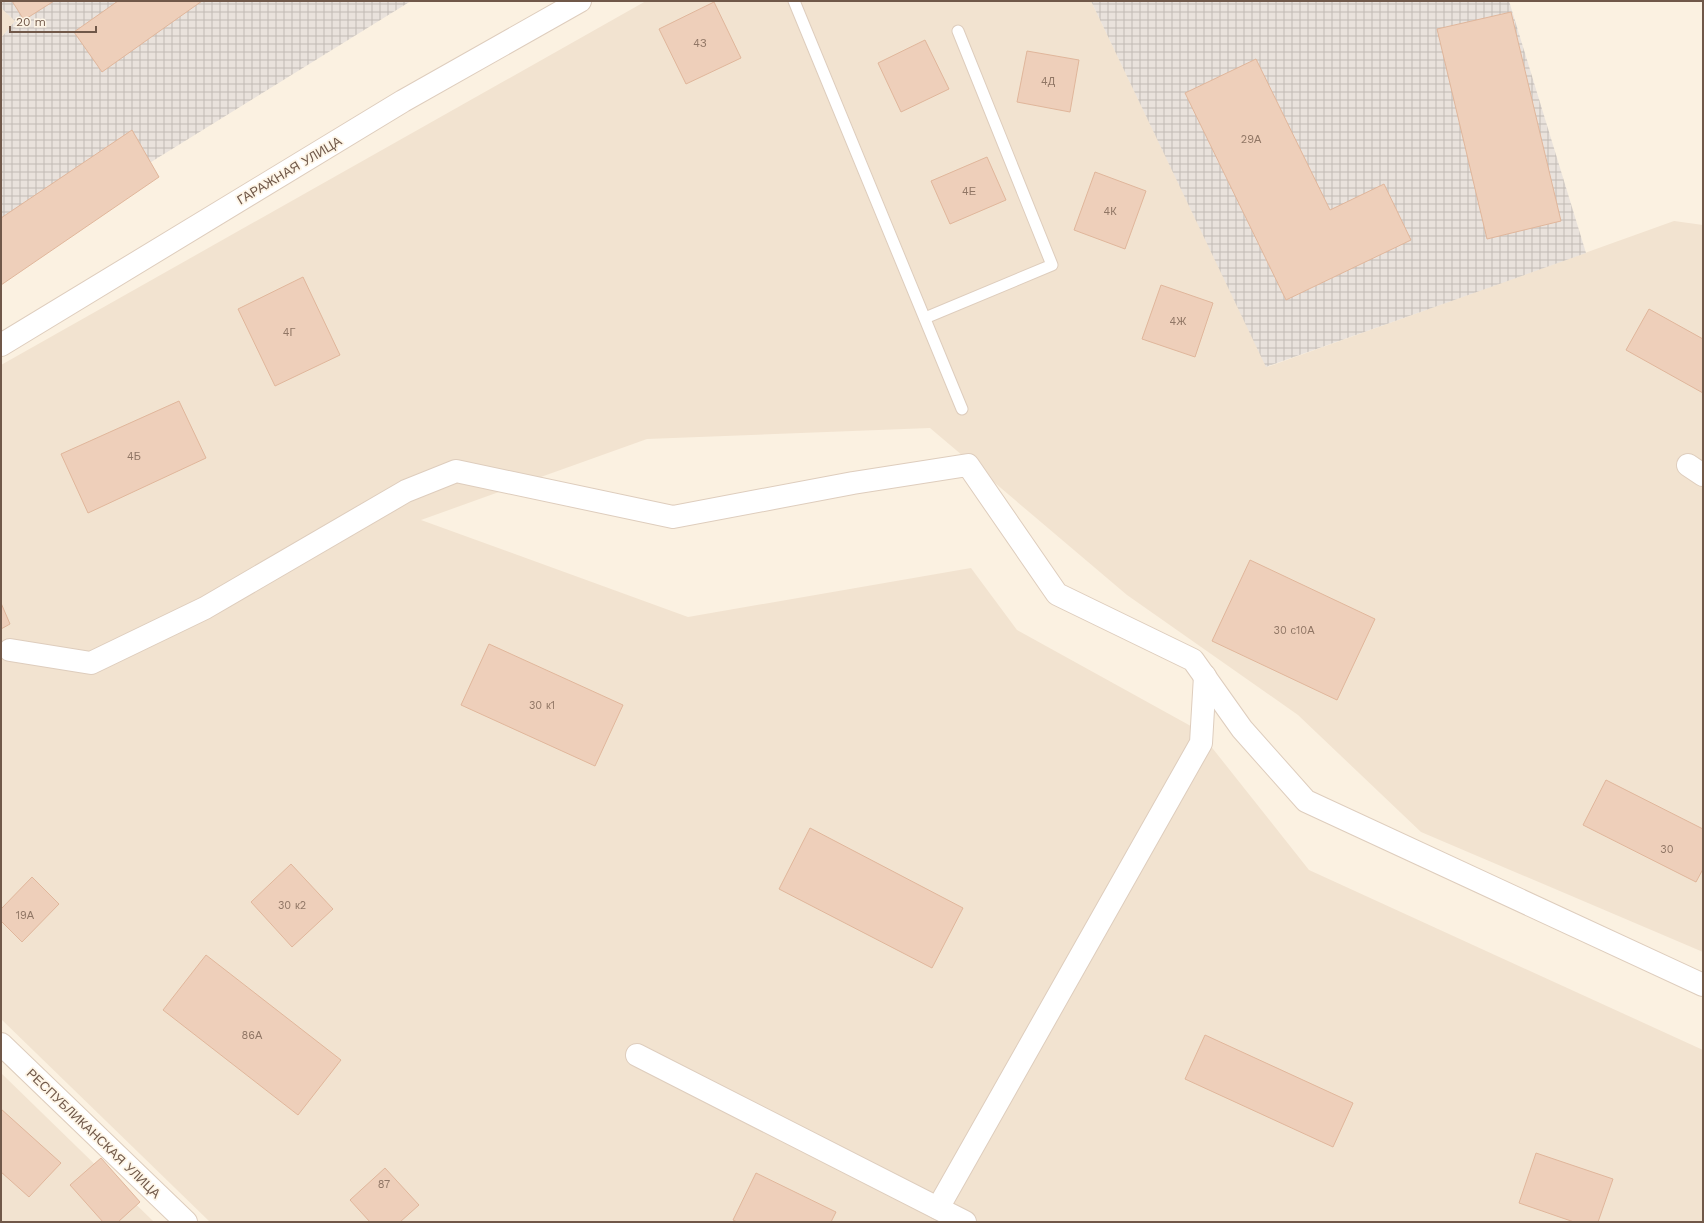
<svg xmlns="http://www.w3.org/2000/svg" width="1704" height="1223" font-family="'Work Sans',sans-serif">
	<defs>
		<pattern id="industrial-grid" width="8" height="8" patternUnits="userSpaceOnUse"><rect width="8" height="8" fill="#e9e2dc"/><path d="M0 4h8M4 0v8" fill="none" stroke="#c1bab4"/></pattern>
	</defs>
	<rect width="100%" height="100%" fill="#fbf1e1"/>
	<g fill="#f2e3d0">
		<polygon points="646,1 1091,1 1267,367 1674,221 1703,225 1703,952 1421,832 1298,715 1127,595 930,428 647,439 421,520 688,617 971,568 1017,630 1198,730 1309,870 1703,1050 1703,1222 210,1222 1,1019 1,365"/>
		<polygon points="1,8 15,21 1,38"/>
		<polygon points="1,1073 154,1222 1,1222"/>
	</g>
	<g fill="url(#industrial-grid)">
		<polygon points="1,1 411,1 1,255 1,38 15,21 1,8"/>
		<polygon points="1091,1 1509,1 1586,253 1266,367"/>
	</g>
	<g fill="#eecfba" stroke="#e0b69b">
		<polygon points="12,1 54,1 24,20"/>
		<polygon points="118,1 202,1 102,72 74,32"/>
		<polygon points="714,2 741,58 686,84 659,29"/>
		<polygon points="1511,12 1561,221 1487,239 1437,29"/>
		<polygon points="925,40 949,89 901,112 878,63"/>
		<polygon points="1027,51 1079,60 1070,112 1017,102"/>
		<polygon points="1256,59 1330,210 1384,184 1411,240 1286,300 1185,93"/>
		<polygon points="132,130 159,177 1,285 1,218"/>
		<polygon points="987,157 1006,200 950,224 931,181"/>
		<polygon points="1095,172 1146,191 1125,249 1074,230"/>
		<polygon points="303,277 340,355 275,386 238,309"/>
		<polygon points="1161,285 1213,303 1195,357 1142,339"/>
		<polygon points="1649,309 1703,339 1703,393 1626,350"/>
		<polygon points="179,401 206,458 88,513 61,454"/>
		<polygon points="1250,560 1375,619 1337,700 1212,641"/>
		<polygon points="1,603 10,624 1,629"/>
		<polygon points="489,644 623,705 595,766 461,705"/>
		<polygon points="1606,780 1703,829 1703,869 1696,882 1583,825"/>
		<polygon points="810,828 963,908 932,968 779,889"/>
		<polygon points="291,864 333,909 292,947 251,902"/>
		<polygon points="32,877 59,904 22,942 1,921 1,909"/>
		<polygon points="206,955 341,1060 298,1115 163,1010"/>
		<polygon points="1205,1035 1353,1103 1333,1147 1185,1079"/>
		<polygon points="1,1109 61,1163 29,1197 1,1172"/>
		<polygon points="1536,1153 1613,1179 1598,1222 1574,1222 1519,1203"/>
		<polygon points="101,1158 140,1202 118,1222 103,1222 70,1185"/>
		<polygon points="385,1168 419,1205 400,1222 370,1222 350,1200"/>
		<polygon points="756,1173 836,1212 831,1222 737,1222 733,1220"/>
	</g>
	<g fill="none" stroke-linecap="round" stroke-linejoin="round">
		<defs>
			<g id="service">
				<polyline points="794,1 962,409"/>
				<polyline points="925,318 1052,265 958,31"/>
			</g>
			<g id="minor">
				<polyline points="1688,465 1703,475"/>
				<polyline points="10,650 91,663 205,608 406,491 456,471 673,517 853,483 968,465 1057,594 1193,660 1242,729 1306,801 1703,985"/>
				<polyline points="1,1044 186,1222"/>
				<polyline points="637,1055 965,1222"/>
				<polyline points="938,1208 1201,743 1205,676"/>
			</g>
			<polyline id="tertiary" points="1,345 403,101 580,1"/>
		</defs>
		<use href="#service" stroke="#decdbd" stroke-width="13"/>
		<use href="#minor" stroke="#decdbd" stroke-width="24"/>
		<use href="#tertiary" stroke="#decdbd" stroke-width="24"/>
		<use href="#service" stroke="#fff" stroke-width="11"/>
		<use href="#minor" stroke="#fff" stroke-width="22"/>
		<use href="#tertiary" stroke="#fff" stroke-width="22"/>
	</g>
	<g text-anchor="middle" stroke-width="3.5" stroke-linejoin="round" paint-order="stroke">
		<g font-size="11" fill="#907665">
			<text x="700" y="47">4З</text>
			<text x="1048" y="85">4Д</text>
			<text x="1251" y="143">29А</text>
			<text x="969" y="195">4Е</text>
			<text x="1110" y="215">4К</text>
			<text x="1178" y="325">4Ж</text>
			<text x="289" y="336">4Г</text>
			<text x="134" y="460">4Б</text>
			<text x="1294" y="634">30 с10А</text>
			<text x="542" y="709">30 к1</text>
			<text x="1667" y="853">30</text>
			<text x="292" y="909">30 к2</text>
			<text x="25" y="919">19А</text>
			<text x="252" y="1039">86А</text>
			<text x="384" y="1188">87</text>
		</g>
		<g font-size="13" fill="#705849" stroke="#fef5e6">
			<text transform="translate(289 170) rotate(-31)" y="5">ГАРАЖНАЯ УЛИЦА</text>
			<text transform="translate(94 1133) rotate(44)" y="5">РЕСПУБЛИКАНСКАЯ УЛИЦА</text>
		</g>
	</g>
	<rect width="1704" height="1223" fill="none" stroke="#705849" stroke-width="4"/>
	<path d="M10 26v6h86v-6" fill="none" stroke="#705849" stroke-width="2"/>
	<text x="16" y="26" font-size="12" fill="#705849" stroke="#fef5e6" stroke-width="3" paint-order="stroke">20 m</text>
</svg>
